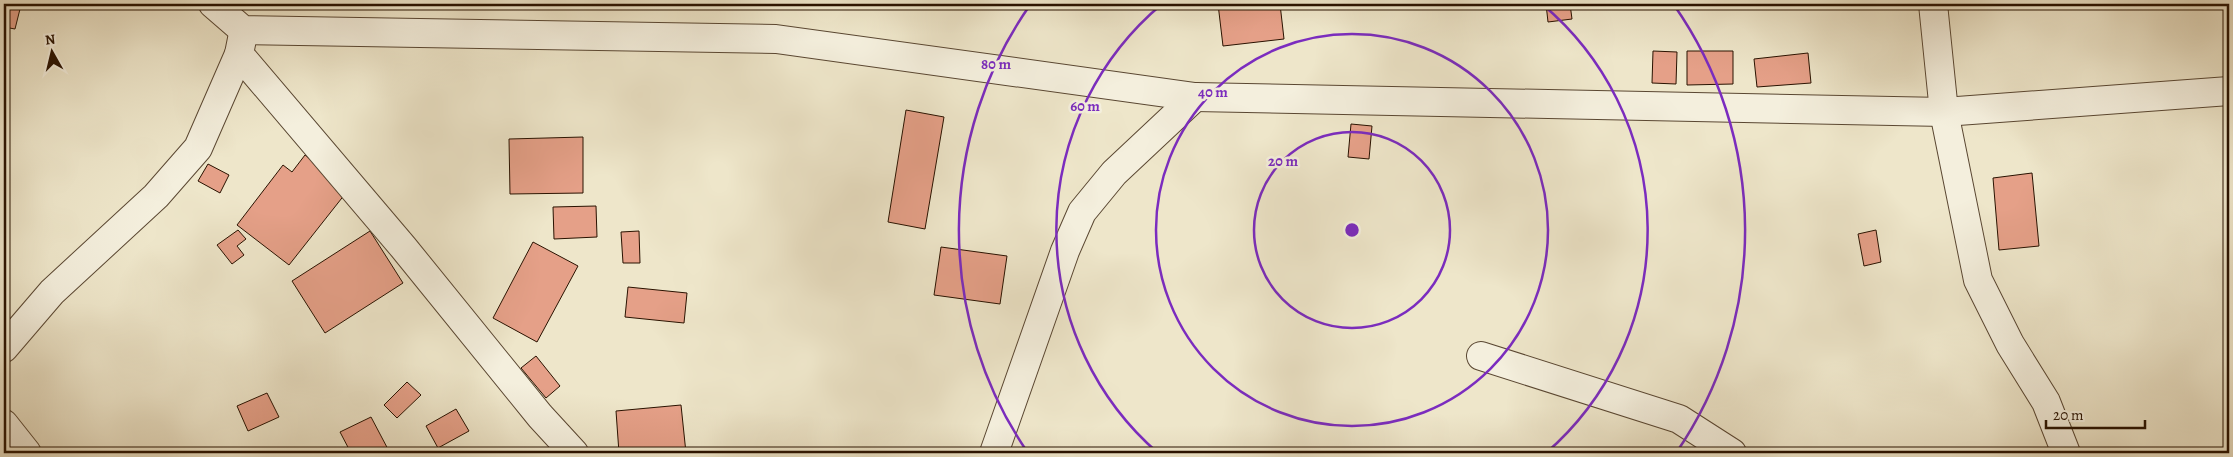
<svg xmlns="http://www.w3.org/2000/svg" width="2233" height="457" font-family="Alegreya,serif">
	<rect width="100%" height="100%" fill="#eee6ca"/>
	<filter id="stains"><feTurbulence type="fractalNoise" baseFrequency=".004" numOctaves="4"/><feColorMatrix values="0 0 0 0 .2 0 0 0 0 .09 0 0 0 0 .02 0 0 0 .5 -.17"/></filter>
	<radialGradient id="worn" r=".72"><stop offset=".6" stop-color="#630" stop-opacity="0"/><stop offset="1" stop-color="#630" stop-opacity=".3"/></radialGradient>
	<g fill="#e5a088" stroke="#291200">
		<polygon points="496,4 544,4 497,9"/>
		<polygon points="1218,4 1280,4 1284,39 1223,46"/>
		<polygon points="1546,4 1570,4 1572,19 1548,22"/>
		<polygon points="4,5 20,9 15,29 4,27"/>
		<polygon points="1653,51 1677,52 1676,84 1652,83"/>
		<polygon points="1687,51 1733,51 1733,84 1687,85"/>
		<polygon points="1808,53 1811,83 1757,87 1754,59"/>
		<polygon points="906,110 944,117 925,229 888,222"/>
		<polygon points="1351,124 1372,126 1369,159 1348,157"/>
		<polygon points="583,137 583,193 510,194 509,139"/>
		<polygon points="305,155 349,189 289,265 237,225 283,165 292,172"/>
		<polygon points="208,164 229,175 220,193 198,181"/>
		<polygon points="2032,173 2039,246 1999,250 1993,178"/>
		<polygon points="596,206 597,237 554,239 553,207"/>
		<polygon points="238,230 246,239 237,246 244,255 232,264 217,245"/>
		<polygon points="1876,230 1881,262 1864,266 1858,234"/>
		<polygon points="370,231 403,283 325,333 292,281"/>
		<polygon points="639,231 640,263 623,263 621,232"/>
		<polygon points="533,242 578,266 537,342 493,318"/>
		<polygon points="941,247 1007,256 1000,304 934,295"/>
		<polygon points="628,287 687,293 684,323 625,317"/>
		<polygon points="536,356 560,386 546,398 521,368"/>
		<polygon points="407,382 421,395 397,418 384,405"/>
		<polygon points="267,393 279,417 248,431 237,406"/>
		<polygon points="681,405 686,453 619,453 616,411"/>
		<polygon points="456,409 469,431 438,448 426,426"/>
		<polygon points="371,417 390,453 351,453 340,432"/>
	</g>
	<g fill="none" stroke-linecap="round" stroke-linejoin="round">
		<defs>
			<g id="minor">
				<polyline points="1933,4 1944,112 1978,280 2010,344 2046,402 2066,453"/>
				<polyline points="239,54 403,247 540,416 574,453"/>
				<polyline points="4,348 52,292 156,196 198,148 239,54 242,39"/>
				<polyline points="1481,356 1679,419 1732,453"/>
				<polyline points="4,424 27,453"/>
				<polyline points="994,453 1065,251 1082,212 1114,173 1195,97"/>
			</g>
			<polyline id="tertiary" points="213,4 243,30 776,39 1195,97 1944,112 2229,91"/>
		</defs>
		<use href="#minor" stroke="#5a4732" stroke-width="30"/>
		<use href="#tertiary" stroke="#5a4732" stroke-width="30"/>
		<use href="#minor" stroke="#f4efdd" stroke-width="28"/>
		<use href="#tertiary" stroke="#f4efdd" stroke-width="28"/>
	</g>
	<g fill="none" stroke="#7b2cbf" stroke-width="2.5">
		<circle cx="1352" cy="230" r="98"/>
		<circle cx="1352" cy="230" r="196"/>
		<path d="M1158 453A295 295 0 0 1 1162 4M1542 4A295 295 0 0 1 1546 453"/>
		<path d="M1028 453A393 393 0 0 1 1030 5M1674 5A393 393 0 0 1 1676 453"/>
	</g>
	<circle cx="1352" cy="230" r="8" fill="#7b2cbf" stroke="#f4efdd" stroke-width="2.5"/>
	<g font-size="15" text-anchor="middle" font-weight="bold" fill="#7b2cbf" stroke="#f4efdd" stroke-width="5" stroke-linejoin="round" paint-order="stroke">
		<text x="996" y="69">80 m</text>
		<text x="1213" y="97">40 m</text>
		<text x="1085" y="111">60 m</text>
		<text x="1283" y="166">20 m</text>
	</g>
	<rect width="2233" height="457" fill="none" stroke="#eee6ca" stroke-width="20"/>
	<rect x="5" y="5" width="2223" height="447" fill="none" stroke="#291200" stroke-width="2.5"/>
	<rect x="10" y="10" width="2213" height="437" fill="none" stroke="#291200"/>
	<g transform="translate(52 52) rotate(352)" stroke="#f4efdd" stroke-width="4" paint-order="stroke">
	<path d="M0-4L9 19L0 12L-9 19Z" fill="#291200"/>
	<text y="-8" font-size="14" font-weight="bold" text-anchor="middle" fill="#291200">N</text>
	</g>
	<path d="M2046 420v8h99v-8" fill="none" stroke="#291200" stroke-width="2.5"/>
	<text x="2053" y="420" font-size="15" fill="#291200" stroke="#f4efdd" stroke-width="4" paint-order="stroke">20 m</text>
	<rect width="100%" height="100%" filter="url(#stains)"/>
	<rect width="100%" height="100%" fill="url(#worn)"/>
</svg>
